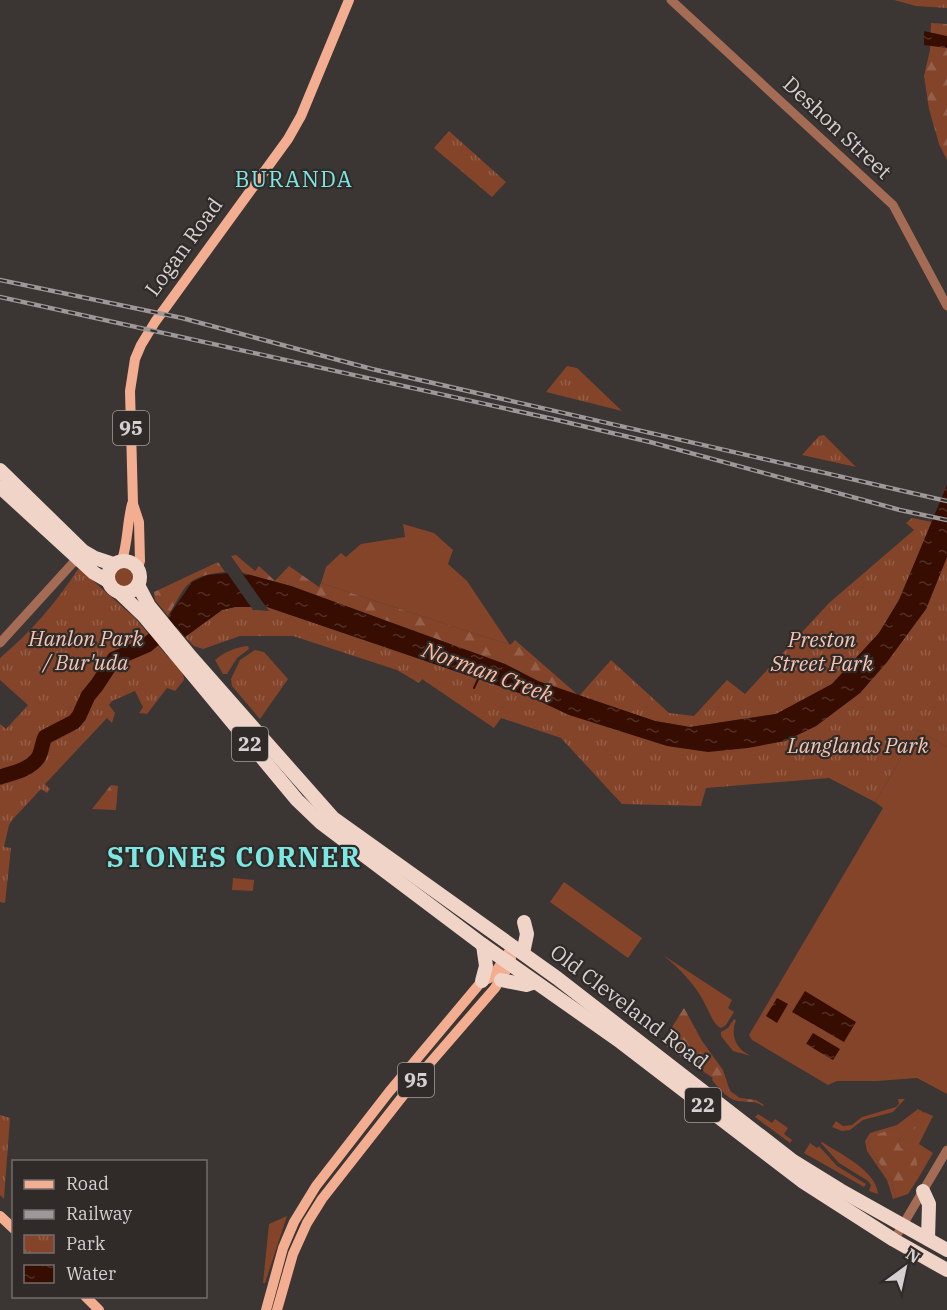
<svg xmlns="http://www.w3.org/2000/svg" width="947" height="1310" font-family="'IBM Plex Serif',serif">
	<defs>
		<pattern id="forest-firs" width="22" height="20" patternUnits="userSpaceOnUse" patternTransform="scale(1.5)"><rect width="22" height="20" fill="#84442a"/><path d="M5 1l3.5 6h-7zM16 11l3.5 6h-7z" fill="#945e48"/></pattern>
		<pattern id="park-tufts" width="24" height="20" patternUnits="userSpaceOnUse" patternTransform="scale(1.5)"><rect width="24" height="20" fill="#84442a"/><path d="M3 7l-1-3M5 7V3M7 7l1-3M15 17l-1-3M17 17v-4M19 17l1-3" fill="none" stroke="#945e48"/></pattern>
		<pattern id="water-ripples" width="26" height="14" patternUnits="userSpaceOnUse" patternTransform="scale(1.5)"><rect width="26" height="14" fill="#360d00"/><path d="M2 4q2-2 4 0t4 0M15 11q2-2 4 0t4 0" fill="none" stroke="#522f24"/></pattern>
	</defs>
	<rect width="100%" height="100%" fill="#3b3533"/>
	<g fill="#84442a">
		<polygon points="403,524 434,533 453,550 448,564 467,581 510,645 321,583 326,567 341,553 346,557 361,544 405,537"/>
		<circle cx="123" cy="577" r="10"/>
		<path d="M248,646l1,3 -12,9 -10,16h-4l-8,-14c9,-8 21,-13 33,-14z"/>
		<polygon points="918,730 947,747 947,1094 917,1078 877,1081 837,1081 828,1085 752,1040 749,1035 883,808 875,802"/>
		<polygon points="233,878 254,880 253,891 232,890"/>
		<polygon points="564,882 642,938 628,958 550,902"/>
		<path d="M663,955l69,45 -4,8 6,4 -8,13 -5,3c-8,-4 -10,-13 -14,-20 -10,-22 -26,-38 -44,-53z"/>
		<path d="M734,1019l2,1c-6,16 0,29 15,36l-18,-5 -12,-15v-4l7,-4z"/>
		<polygon points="898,1099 905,1099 893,1112 863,1120 850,1130 842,1131 832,1127 836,1121 843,1126 852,1125 862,1117 896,1107 899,1104"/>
		<path d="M918,1109l2,1c-12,25 -43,17 -52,32l4,11 19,26 5,19 -3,1 -6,-19 -20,-29 -2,-10 5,-8 27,-8z"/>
		<path d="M924,1112l9,4 -14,28 14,9 -14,24c-3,-9 -2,-19 -10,-25 -6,-4 -8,-2 -11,-10 6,-14 20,-8 26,-30z"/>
		<polygon points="758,1114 772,1123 775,1119 788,1128 784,1134 792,1140 790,1143 755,1117"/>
		<path d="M822,1142c18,12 54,28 56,52l-9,-3 2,-6 -3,-4 -29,-18 -18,-20z"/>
		<polygon points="810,1143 817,1148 819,1146 837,1166 866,1184 864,1187 804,1153"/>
		<polygon points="287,1216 265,1283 263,1283 269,1224"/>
	</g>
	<g fill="url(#forest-firs)">
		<polygon points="931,23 947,24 947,160 939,144 929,109 924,76 930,50"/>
		<polygon points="236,555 255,571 259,566 275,581 289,566 319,587 321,583 510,645 515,640 578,695 538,681 505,664 291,586 243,573 231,556"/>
		<path d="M218,562l7,10c-40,4 -38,13 -57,44l-13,-16 -1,-8z"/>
		<polygon points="111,785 118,786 116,810 92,809"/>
		<path d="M684,1008l18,33 21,29 7,21 10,7 16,2 8,5 -1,1c-10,-7 -18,-2 -29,-6 -8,-3 -16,-13 -22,-20l1,-2 -9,-6 -5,-8 -15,-5 -22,-16z"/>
		<path d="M920,1110l4,3c-5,22 -20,15 -26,29l3,6 9,4 6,6 3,19 -11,17 -12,4 -5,-19 -19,-26 -4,-11c8,-15 40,-8 52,-32z"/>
	</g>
	<g fill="url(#park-tufts)">
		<polygon points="894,0 947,0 947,8 916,6"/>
		<polygon points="449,131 506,182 492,197 434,148"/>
		<polygon points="567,366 577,368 622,411 546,392"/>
		<polygon points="824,435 856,467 802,455 819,436"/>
		<polygon points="912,518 932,522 899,600 879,633 832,684 776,714 690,727 655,721 579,696 611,660 669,713 694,716 727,680 745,694 829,603 914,530 906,523"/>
		<polygon points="947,557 947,747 918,730 875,802 829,778 706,788 701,806 622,804 561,738 501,718 494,728 422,679 419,683 397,670 293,636 240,636 203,649 194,646 185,637 222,610 235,607 267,607 531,697 569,715 785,741 816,726 860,693 887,662 926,609"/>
		<path d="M78,569l3,1 54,48 33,39c8,3 16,15 16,23l-9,11 -8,-3 -20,26 -8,-1 4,-6 -8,-16 -23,10 -3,4 6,8 -3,10 -5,-5 -62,66 5,5 -3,4 -6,-4 -28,30 -4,6 -5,22 7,1 -6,55 -5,-1v-178l6,5 22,-24 -28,-25v-22c30,-25 57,-56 78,-89z"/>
		<polygon points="255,650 264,652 288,679 260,719 232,686 231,679 240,660"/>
		<polygon points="0,1115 10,1118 4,1199 0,1195"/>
	</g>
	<g fill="url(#water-ripples)">
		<polygon points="924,31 947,36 947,48 924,45"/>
		<polygon points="947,485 947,557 926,609 887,662 860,693 816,726 785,741 748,748 708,752 667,746 569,715 531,697 267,607 235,607 222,610 185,637 168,617 192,582 207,575 239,572 291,586 505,664 538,681 655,721 690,727 776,714 832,684 879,633 899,600"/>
		<polygon points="805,991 856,1022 844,1042 792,1012"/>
		<polygon points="777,998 788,1004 777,1023 766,1016"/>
		<polygon points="813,1033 840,1049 833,1060 806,1044"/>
	</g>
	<polygon fill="#3b3533" points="239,569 269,611 253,610 225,570"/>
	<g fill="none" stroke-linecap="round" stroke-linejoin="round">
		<polyline stroke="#360d00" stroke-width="2" points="474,688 479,677"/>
		<path stroke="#360d00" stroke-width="15" d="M0,777c13,-4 32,-8 39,-21 3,-6 3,-13 6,-19l29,-15 5,-6 9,-20 9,-11 17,-26 33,-14 22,-19"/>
		<g stroke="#a46b55" stroke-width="9">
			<polyline points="671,0 893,205 947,306"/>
			<polyline points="0,643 81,554"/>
			<polyline points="894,1240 947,1150"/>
		</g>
		<g stroke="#f3ad91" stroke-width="10">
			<path d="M122,560c6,-18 5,-37 10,-56"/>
			<polyline points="138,568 140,561 139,522 133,504 130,391 135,359 141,345 155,322 288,139 301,116 349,0"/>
			<polyline points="0,1216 14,1229"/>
			<polyline points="85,1296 99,1310"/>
			<polyline points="266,1310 283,1248 294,1222 316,1186 389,1092 482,981 492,977 513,946"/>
			<polyline points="277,1310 293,1254 307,1223 322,1199 417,1078 495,988 508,967 511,958"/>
		</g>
		<g stroke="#f0d4c8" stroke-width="14">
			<polyline points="0,470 83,551 95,558 113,564"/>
			<polyline points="0,487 94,573 108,581"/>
			<circle cx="124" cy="577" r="16"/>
			<polyline points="138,585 149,606 190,656 333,818 557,978 793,1161 840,1190 947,1250"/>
			<polyline points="120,593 144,616 297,800 321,823 483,945 618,1040 802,1181 894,1240 947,1270"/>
			<polyline points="523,953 527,934 524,922"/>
			<polyline points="501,980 526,985 535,982"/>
			<polyline points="482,981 486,966 483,945"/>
			<polyline points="923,1191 929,1204 928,1239"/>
		</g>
		<defs>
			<g id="rail">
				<polyline points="0,280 182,318 372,369 947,501"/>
				<polyline points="0,297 553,419 650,442 900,510 947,520"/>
			</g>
		</defs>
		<use href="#rail" stroke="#9e9998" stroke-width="4.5"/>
		<use href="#rail" stroke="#302b29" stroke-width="2" stroke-dasharray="7" stroke-linecap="butt"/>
	</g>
	<g text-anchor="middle" stroke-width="4.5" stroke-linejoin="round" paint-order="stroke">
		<g fill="#302b29" stroke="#a49f9e" stroke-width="1.5">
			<rect x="113" y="411" width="36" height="34" rx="4.5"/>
			<rect x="232" y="727" width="36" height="34" rx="4.5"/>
			<rect x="398" y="1063" width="36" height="34" rx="4.5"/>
			<rect x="685" y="1088" width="36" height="34" rx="4.5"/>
		</g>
		<g font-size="20" font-weight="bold" fill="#d5d1d0">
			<text x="131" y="435">95</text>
			<text x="250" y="751">22</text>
			<text x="416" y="1087">95</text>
			<text x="703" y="1112">22</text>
		</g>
		<g font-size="21" fill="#d5d1d0" stroke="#302b29">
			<text transform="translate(837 128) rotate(43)" y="7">Deshon Street</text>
			<text transform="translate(184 247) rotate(-54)" y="7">Logan Road</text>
			<text transform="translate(629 1007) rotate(37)" y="7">Old Cleveland Road</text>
		</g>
		<g font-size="21" font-style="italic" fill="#f4c5b3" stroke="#302b29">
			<text x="86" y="646">Hanlon Park<tspan x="86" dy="24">/ Bur'uda</tspan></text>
			<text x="822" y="647">Preston<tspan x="822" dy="24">Street Park</tspan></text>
			<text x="858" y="753">Langlands Park</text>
		</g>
		<g font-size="22" letter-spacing="1.5" fill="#7ce8e4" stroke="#302b29">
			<text x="294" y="187">BURANDA</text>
		</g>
		<g font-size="22" font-style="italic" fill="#feb99e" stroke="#302b29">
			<text transform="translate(488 672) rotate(20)" y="8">Norman Creek</text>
		</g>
		<g font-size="27" font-weight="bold" letter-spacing="1.5" fill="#7ce8e4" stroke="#302b29">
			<text x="234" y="867">STONES CORNER</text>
		</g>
	</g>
	<rect x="12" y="1160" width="195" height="138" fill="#302b29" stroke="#726d6c" stroke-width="1.5"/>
	<rect x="24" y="1180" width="30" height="9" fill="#f3ad91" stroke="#726d6c" stroke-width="1.5"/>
	<text x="66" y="1190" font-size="18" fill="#d5d1d0">Road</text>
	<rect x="24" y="1210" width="30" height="9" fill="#9e9998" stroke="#726d6c" stroke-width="1.5"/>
	<text x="66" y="1220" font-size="18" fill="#d5d1d0">Railway</text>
	<rect x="24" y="1235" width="30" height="18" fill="url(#park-tufts)" stroke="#726d6c" stroke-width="1.5"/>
	<text x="66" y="1250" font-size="18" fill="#d5d1d0">Park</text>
	<rect x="24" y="1265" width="30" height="18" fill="url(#water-ripples)" stroke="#726d6c" stroke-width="1.5"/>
	<text x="66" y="1280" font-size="18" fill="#d5d1d0">Water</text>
	<g transform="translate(905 1268) rotate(33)" stroke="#302b29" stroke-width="4.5" paint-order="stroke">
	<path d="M0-4.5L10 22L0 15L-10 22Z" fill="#d5d1d0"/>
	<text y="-9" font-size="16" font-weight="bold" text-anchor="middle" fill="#d5d1d0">N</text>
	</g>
</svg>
